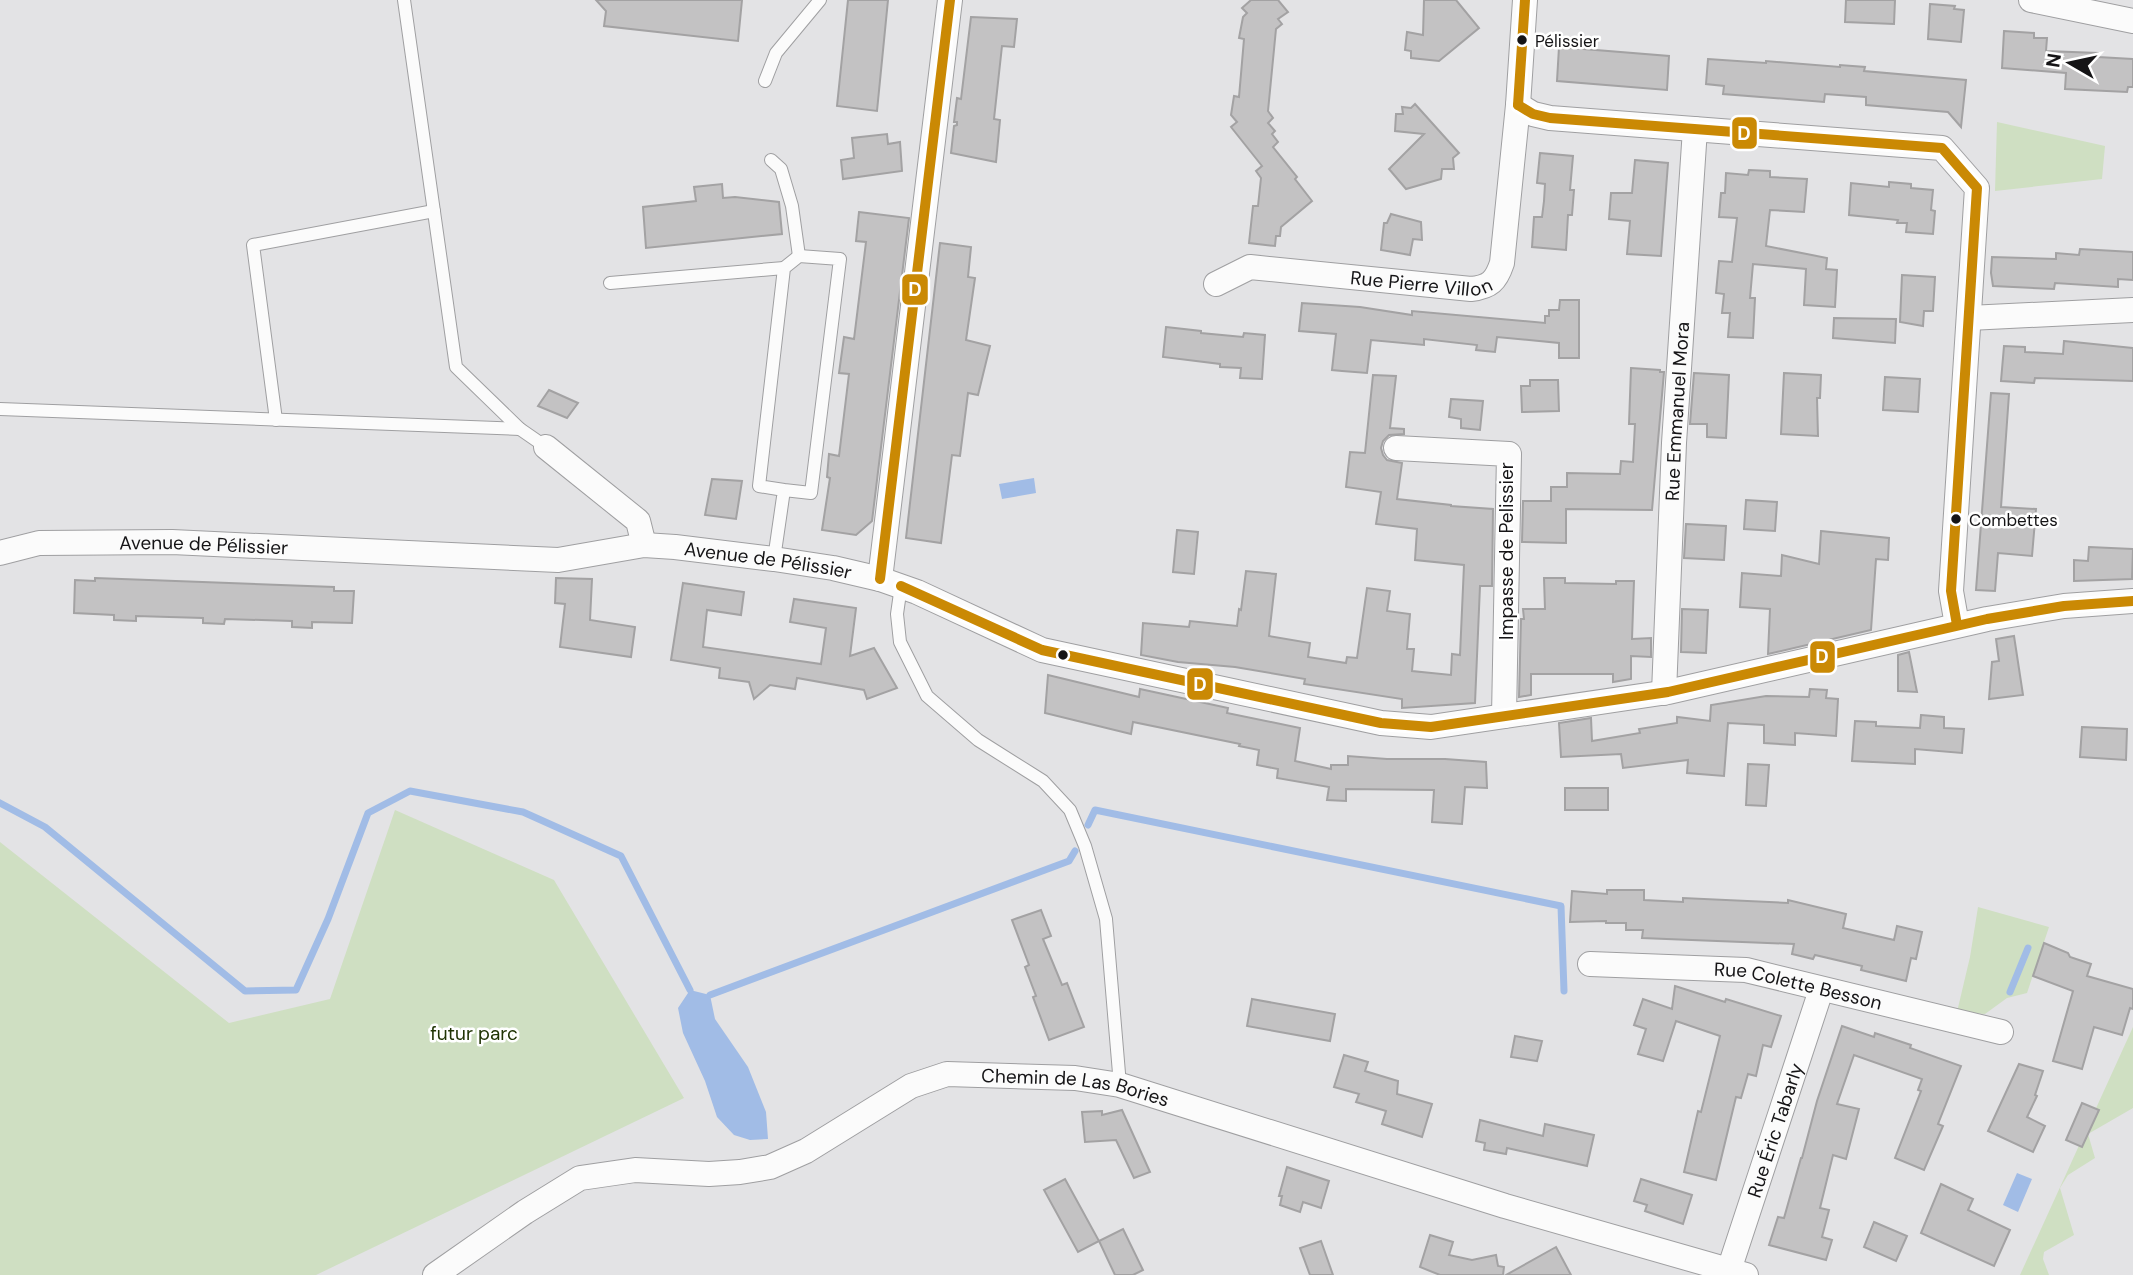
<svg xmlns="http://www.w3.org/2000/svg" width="2133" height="1275" font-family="'DM Sans',sans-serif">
	<rect width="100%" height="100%" fill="#e3e3e5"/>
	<g fill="#cfdfc2">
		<polygon points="1997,122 2105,146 2102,179 1995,191"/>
		<polygon points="395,810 554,880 684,1098 316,1275 0,1275 0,842 229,1023 330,999"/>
		<polygon points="1978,907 2049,927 2027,993 2007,998 1985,1014 1957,1012 1970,957"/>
		<polygon points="2133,1027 2133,1108 2088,1134 2095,1158 2068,1175 2060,1188 2074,1235 2044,1252 2043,1259 2049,1275 2020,1275"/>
	</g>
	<g fill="#a1bce6">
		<polygon points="1034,478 1036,493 1002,499 999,484"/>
		<polygon points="690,990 710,995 715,1019 748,1067 766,1112 768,1139 750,1140 734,1135 717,1117 705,1081 683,1033 678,1008"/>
		<polygon points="2017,1173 2032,1179 2018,1212 2003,1205"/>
	</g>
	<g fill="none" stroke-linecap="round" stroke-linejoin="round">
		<g stroke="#a1bce6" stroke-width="7">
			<polyline points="0,803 45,827 245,991 296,990 328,919 368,813 410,791 523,812 621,856 690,990"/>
			<polyline points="1088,825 1095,810 1561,906 1564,991"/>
			<polyline points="2010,992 2028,948"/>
			<polyline points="710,995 1069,861 1075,851"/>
		</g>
	</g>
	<g fill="#c3c2c3" stroke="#a3a2a3" stroke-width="2">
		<polygon points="596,0 742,0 738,41 604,26 606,11"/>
		<polygon points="848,0 888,0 877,111 837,106"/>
		<polygon points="1251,0 1278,0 1288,12 1278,19 1282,24 1276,29 1268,111 1273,118 1268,123 1275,131 1272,134 1278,142 1273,147 1297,177 1295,179 1312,201 1281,227 1280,236 1276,236 1275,246 1249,243 1253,206 1258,206 1261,178 1256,171 1262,166 1231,127 1237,122 1231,115 1234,96 1239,97 1244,39 1239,38 1243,17 1247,13 1242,8"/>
		<polygon points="1424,0 1456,0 1479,28 1439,61 1411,58 1411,51 1405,50 1407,32 1423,35"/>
		<polygon points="1846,0 1895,0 1894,24 1845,22"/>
		<polygon points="1930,4 1955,6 1954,9 1964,10 1961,42 1928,39"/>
		<polygon points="971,17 1017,19 1014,47 1002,46 994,119 1000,120 996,162 951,153 954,126 957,125 957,122 954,122 957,98 961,99"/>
		<polygon points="2004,31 2034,33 2034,38 2047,38 2046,51 2098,53 2098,57 2133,59 2133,87 2128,87 2127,92 2065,89 2066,73 2002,68"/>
		<polygon points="1559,47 1669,56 1667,90 1557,81"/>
		<polygon points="1708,59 1766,63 1766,61 1840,67 1840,65 1865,67 1864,71 1966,80 1961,127 1948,112 1866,105 1866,97 1825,94 1824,102 1723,94 1724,86 1706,84"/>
		<polygon points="1415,104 1459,153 1453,158 1454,169 1442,169 1441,179 1406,189 1389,169 1424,134 1395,131 1396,114 1403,114 1402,107 1411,108"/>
		<polygon points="887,134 888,144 900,142 902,171 843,179 841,160 854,158 852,138"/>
		<polygon points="1540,153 1573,156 1570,190 1574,190 1572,215 1568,215 1566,250 1532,247 1534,217 1542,217 1544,201 1545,184 1537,183"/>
		<polygon points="1635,160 1668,163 1661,256 1627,254 1630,221 1609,219 1611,193 1632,193"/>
		<polygon points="1749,170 1770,171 1770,177 1807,179 1804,212 1770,210 1766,246 1827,258 1826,269 1837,270 1835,307 1804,305 1806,269 1753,264 1750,298 1755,298 1753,338 1728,337 1730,313 1722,313 1724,294 1716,293 1719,261 1732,262 1737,218 1719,217 1721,193 1725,193 1726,173 1748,175"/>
		<polygon points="1889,182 1911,184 1911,188 1933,190 1931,210 1935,211 1933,234 1906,232 1907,223 1897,223 1898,220 1849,215 1851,183 1889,187"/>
		<polygon points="722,184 723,198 735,197 779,202 782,234 646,248 643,207 696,201 694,187"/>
		<polygon points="859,212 909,218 872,521 856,535 822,530 830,478 827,477 829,454 839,456 849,374 839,373 844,337 854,339 866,242 856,241"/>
		<polygon points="1391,214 1421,222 1422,240 1413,239 1410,255 1381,250 1384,223 1387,223"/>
		<polygon points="940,243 971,247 968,277 975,278 966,340 990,346 978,395 968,393 960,456 952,455 941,543 906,538"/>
		<polygon points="2080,249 2133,252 2133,280 2118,279 2118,287 2055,283 2054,289 1993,286 1991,273 1992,257 2056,259 2056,253 2079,255"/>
		<polygon points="1902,275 1935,277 1933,311 1924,311 1923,326 1900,322"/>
		<polygon points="1560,300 1579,300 1579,358 1559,358 1559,343 1497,337 1495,352 1476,350 1477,345 1424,339 1424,345 1371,340 1367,373 1342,371 1332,370 1336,334 1299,331 1302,303 1360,307 1412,315 1412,311 1545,323 1545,316 1549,316 1549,310 1559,310"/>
		<polygon points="1834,318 1896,319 1895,343 1833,338"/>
		<polygon points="1166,327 1201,331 1201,333 1243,337 1244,333 1265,335 1262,379 1240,378 1241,368 1220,367 1220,364 1163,357"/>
		<polygon points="2064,341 2133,348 2133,381 2035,378 2034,383 2001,381 2004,346 2025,347 2025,352 2063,354"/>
		<polygon points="1631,368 1660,370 1660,372 1664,372 1652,510 1566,509 1566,543 1522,542 1523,501 1551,501 1551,487 1567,487 1567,473 1620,474 1621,461 1633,462 1635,424 1629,424"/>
		<polygon points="1694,373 1729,375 1726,438 1707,437 1707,424 1690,424"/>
		<polygon points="1784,373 1821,375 1820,398 1817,398 1818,436 1781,434"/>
		<polygon points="1373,375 1396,376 1390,428 1404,429 1404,434 1389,435 1383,441 1381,448 1383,455 1387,460 1402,463 1397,499 1451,505 1451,506 1493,509 1492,586 1480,586 1475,703 1402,708 1402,699 1304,684 1305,679 1235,667 1178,662 1141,655 1143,623 1189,627 1190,621 1237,626 1239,609 1241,610 1246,571 1276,574 1269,636 1310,643 1308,657 1346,663 1347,657 1357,658 1367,588 1390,591 1387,611 1410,614 1407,649 1414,649 1412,671 1451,675 1452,654 1460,655 1464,565 1415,560 1417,529 1376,524 1381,492 1346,487 1350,452 1365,453"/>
		<polygon points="1885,377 1920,379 1918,412 1883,410"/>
		<polygon points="1530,380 1558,380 1559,411 1522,412 1521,386 1530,386"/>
		<polygon points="549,390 578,403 567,418 538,406"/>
		<polygon points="1991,393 2009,394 2001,507 2036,509 2032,556 1998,553 1995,591 1976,590"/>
		<polygon points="1451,399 1483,401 1480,430 1461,428 1461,419 1449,417"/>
		<polygon points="712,479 742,481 736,519 705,515"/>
		<polygon points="1746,500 1777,502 1775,531 1744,529"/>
		<polygon points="1686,524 1726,526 1724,560 1684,558"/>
		<polygon points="1177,530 1198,532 1194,574 1173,572"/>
		<polygon points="1821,531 1889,538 1888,560 1876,559 1871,630 1768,654 1770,609 1740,607 1742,573 1781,576 1782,555 1819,564"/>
		<polygon points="2089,547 2133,549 2132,579 2074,581 2074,560 2088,561"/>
		<polygon points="95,578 334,587 334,591 354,591 352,623 312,622 312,628 292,627 292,621 225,619 224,624 203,623 203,618 136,616 136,621 114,620 114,615 74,613 75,580 95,581"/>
		<polygon points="556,578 592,579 590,620 635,627 631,657 560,647 565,604 555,603"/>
		<polygon points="1544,578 1565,578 1565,583 1616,584 1616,581 1634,581 1632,639 1651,638 1651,657 1631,656 1631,679 1613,682 1613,674 1531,674 1531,695 1519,697 1521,619 1524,619 1523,609 1545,609"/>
		<polygon points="683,583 744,592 741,615 707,610 703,647 821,664 826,628 790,622 794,599 856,608 850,656 874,648 897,688 867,699 864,690 797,678 795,689 770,685 754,699 749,682 719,678 720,668 671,660"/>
		<polygon points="1682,609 1708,610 1706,653 1681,652"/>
		<polygon points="2014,636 2023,695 1989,699 1992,662 1999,661 1996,639"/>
		<polygon points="1909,652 1917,692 1898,691 1898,655"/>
		<polygon points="1048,675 1139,697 1140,689 1228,708 1227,713 1300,728 1295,761 1331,769 1331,765 1348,765 1348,756 1387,759 1445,759 1486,762 1487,788 1465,787 1462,824 1432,822 1434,790 1346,789 1346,801 1327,800 1329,787 1277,778 1278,769 1257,765 1259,750 1239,746 1240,744 1133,722 1131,734 1045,713"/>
		<polygon points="1810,689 1827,690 1826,698 1838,699 1836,736 1795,733 1795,745 1764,743 1764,725 1728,723 1724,776 1687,773 1688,760 1623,768 1621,754 1561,757 1559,723 1591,718 1592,741 1640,733 1639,729 1677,723 1677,717 1710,721 1711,705 1766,696 1809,697"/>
		<polygon points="1921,715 1944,717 1944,728 1964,729 1962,753 1915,749 1915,764 1852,761 1855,721 1876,722 1876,726 1920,728"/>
		<polygon points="2082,727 2127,729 2126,760 2080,757"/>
		<polygon points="1748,764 1769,765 1766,806 1746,805"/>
		<rect x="1565" y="788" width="43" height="22"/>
		<polygon points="1607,890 1644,890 1644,900 1683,902 1683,898 1788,903 1788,900 1846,914 1843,928 1894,940 1897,926 1922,932 1916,959 1911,958 1906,981 1861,970 1862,966 1815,955 1813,959 1792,954 1794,944 1642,938 1643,930 1626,930 1626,923 1606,923 1606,921 1570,922 1572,891 1607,894"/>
		<polygon points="1041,910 1051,936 1043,939 1062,985 1067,983 1084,1027 1049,1040 1033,997 1036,996 1025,967 1029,965 1012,920"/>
		<polygon points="2044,943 2068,953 2070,957 2091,964 2087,976 2133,989 2133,1009 2130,1008 2122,1035 2094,1027 2082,1069 2053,1061 2073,991 2033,976"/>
		<polygon points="1675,986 1725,1002 1726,999 1781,1016 1771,1047 1763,1045 1756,1076 1748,1074 1741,1098 1736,1097 1716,1180 1684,1172 1698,1111 1701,1112 1720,1036 1676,1021 1663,1061 1638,1054 1646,1029 1634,1025 1643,999 1672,1009"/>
		<polygon points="1252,999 1335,1014 1330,1041 1247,1026"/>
		<polygon points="1842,1026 1874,1037 1875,1033 1911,1045 1910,1048 1961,1066 1938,1124 1943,1126 1924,1170 1895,1158 1921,1091 1918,1090 1922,1079 1854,1055 1837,1104 1859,1109 1846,1159 1833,1155 1820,1208 1829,1210 1822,1237 1832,1240 1826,1260 1769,1245 1778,1217 1784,1218 1801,1158 1802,1158 1817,1101"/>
		<polygon points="1515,1036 1542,1041 1537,1061 1511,1057"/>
		<polygon points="1344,1055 1368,1062 1365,1071 1398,1081 1397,1094 1432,1104 1422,1137 1382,1124 1386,1111 1356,1102 1359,1094 1334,1087"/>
		<polygon points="2019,1064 2043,1071 2035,1095 2037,1096 2027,1117 2045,1126 2033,1152 1988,1131"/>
		<polygon points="2082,1103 2099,1110 2082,1147 2066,1140"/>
		<polygon points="1122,1110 1150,1172 1134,1178 1116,1140 1085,1142 1082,1112 1102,1111 1102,1115"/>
		<polygon points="1480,1120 1543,1136 1545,1124 1594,1135 1587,1166 1507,1148 1506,1154 1484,1150 1485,1143 1476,1141"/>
		<polygon points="1287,1167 1329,1181 1321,1208 1303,1202 1300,1212 1280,1205 1282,1196 1279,1196"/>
		<polygon points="1065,1179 1099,1241 1078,1252 1044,1190"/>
		<polygon points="1641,1179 1692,1195 1683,1224 1645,1211 1647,1205 1634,1201"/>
		<polygon points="1941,1184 1973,1199 1968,1210 2010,1230 1994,1266 1921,1233"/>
		<polygon points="1874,1222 1907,1236 1896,1261 1864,1247"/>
		<polygon points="1123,1229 1143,1270 1133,1275 1115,1275 1099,1241"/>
		<polygon points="1430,1235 1453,1242 1449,1255 1472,1260 1496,1255 1498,1266 1504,1267 1503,1275 1440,1275 1420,1267"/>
		<polygon points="1321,1241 1333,1275 1310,1275 1300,1248"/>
		<polygon points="1556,1247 1571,1275 1506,1275"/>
	</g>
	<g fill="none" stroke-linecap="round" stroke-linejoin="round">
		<defs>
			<g id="lane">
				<polyline points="404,0 456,367 520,429 546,447"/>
				<polyline points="765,81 776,53 820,0"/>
				<polyline points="771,160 781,169 792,206 799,256"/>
				<polyline points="610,283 784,268"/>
				<polyline points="0,409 520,429"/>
				<polyline points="276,420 253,245 434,211"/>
				<polyline points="774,559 784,490 811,493 840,259 799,256 784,268 759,486 784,490"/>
				<polyline points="901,586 897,614 900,642 927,696 978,740 1043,781 1070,810 1085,846 1106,919 1120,1085"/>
			</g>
			<g id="street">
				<polyline points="2031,0 2133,21"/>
				<polyline points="1518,105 1533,114 1550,118 1942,148 1977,188 1951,591 1957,625"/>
				<path id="s1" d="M1216,284l34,-17 221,22c19,-2 25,-8 31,-26l16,-158 7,-105"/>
				<polyline points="1969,318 2133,310"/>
				<polyline points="546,447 638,521 644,545"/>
				<polyline points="1396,448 1509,454 1504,716"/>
				<path id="s2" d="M0,553l39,-10 133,-1 386,18 86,-15 31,2 99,12 59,9 47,11 37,13 125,58 339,73 50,4 237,-35 319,-73 77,-13 69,-5"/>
				<polyline points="880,579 950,0"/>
				<path id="s3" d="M1664,693l10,-250 21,-314"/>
				<path id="s4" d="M1590,964l156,6 255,62"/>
				<path id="s5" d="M1729,1270l92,-280"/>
				<path id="s6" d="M435,1275l90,-63 55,-34 55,-8 74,4 31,-2 30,-5 36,-16 105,-65 36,-12 128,4 45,7 385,121 241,69"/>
			</g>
		</defs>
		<use href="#lane" stroke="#9f9fa1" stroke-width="14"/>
		<use href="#street" stroke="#9f9fa1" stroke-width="26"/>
		<use href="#lane" stroke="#fbfbfb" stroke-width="12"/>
		<use href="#street" stroke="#fbfbfb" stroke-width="24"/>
		<defs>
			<g id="bus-1">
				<polyline points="1518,105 1533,114 1550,118 1942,148 1977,188 1951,591 1957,625"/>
				<polyline points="1518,105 1525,0"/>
				<polyline points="880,579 950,0"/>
				<polyline points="901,586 1042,650 1381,723 1431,727 1668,692 1987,619 2064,606 2133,601"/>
			</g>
		</defs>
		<use href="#bus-1" stroke="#fff" stroke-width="16"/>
		<use href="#bus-1" stroke="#ca8904" stroke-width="10"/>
	</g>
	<g fill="#151416" stroke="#fff" stroke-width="2.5">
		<circle cx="1522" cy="40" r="6"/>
		<circle cx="1956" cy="519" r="6"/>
		<circle cx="1063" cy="655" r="6"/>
	</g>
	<g text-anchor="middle" stroke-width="5" stroke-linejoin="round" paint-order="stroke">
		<g font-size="17" fill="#151416" stroke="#fff" text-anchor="start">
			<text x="1535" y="47">Pélissier</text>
			<text x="1969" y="526">Combettes</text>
		</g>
		<g font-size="19" fill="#151416" stroke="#fff">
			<text dy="7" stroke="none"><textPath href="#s1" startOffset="210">Rue Pierre Villon</textPath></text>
			<text dy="7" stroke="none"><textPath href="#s3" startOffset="282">Rue Emmanuel Mora</textPath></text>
			<text dy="7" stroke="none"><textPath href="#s2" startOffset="205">Avenue de Pélissier</textPath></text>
			<text transform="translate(1506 551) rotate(-90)" y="7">Impasse de Pelissier</text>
			<text dy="7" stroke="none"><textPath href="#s2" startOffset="772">Avenue de Pélissier</textPath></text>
			<text dy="7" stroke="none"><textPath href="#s4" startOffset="210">Rue Colette Besson</textPath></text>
			<text dy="7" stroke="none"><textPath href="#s6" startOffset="696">Chemin de Las Bories</textPath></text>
			<text dy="7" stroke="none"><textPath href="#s5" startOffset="147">Rue Éric Tabarly</textPath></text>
		</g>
		<g font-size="19" fill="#203404" stroke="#fff">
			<text x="474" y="1040">futur parc</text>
		</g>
	</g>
	<g stroke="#fff" stroke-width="2.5">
		<rect x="1731" y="116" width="27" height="34" rx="7" fill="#ca8904"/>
		<rect x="901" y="273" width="28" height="33" rx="7" fill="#ca8904"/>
		<rect x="1809" y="640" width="27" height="34" rx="7" fill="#ca8904"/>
		<rect x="1186" y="667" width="28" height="34" rx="7" fill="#ca8904"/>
	</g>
	<g font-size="19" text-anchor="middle" font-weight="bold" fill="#fff">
		<text x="1744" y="140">D</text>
		<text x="915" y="296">D</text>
		<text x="1822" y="663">D</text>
		<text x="1200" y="691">D</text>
	</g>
	<g transform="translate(2070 63) rotate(279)" stroke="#ffffff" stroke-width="5" paint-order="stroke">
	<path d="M0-5L12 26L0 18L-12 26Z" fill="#151416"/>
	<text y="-10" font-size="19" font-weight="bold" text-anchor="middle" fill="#151416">N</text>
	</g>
</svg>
